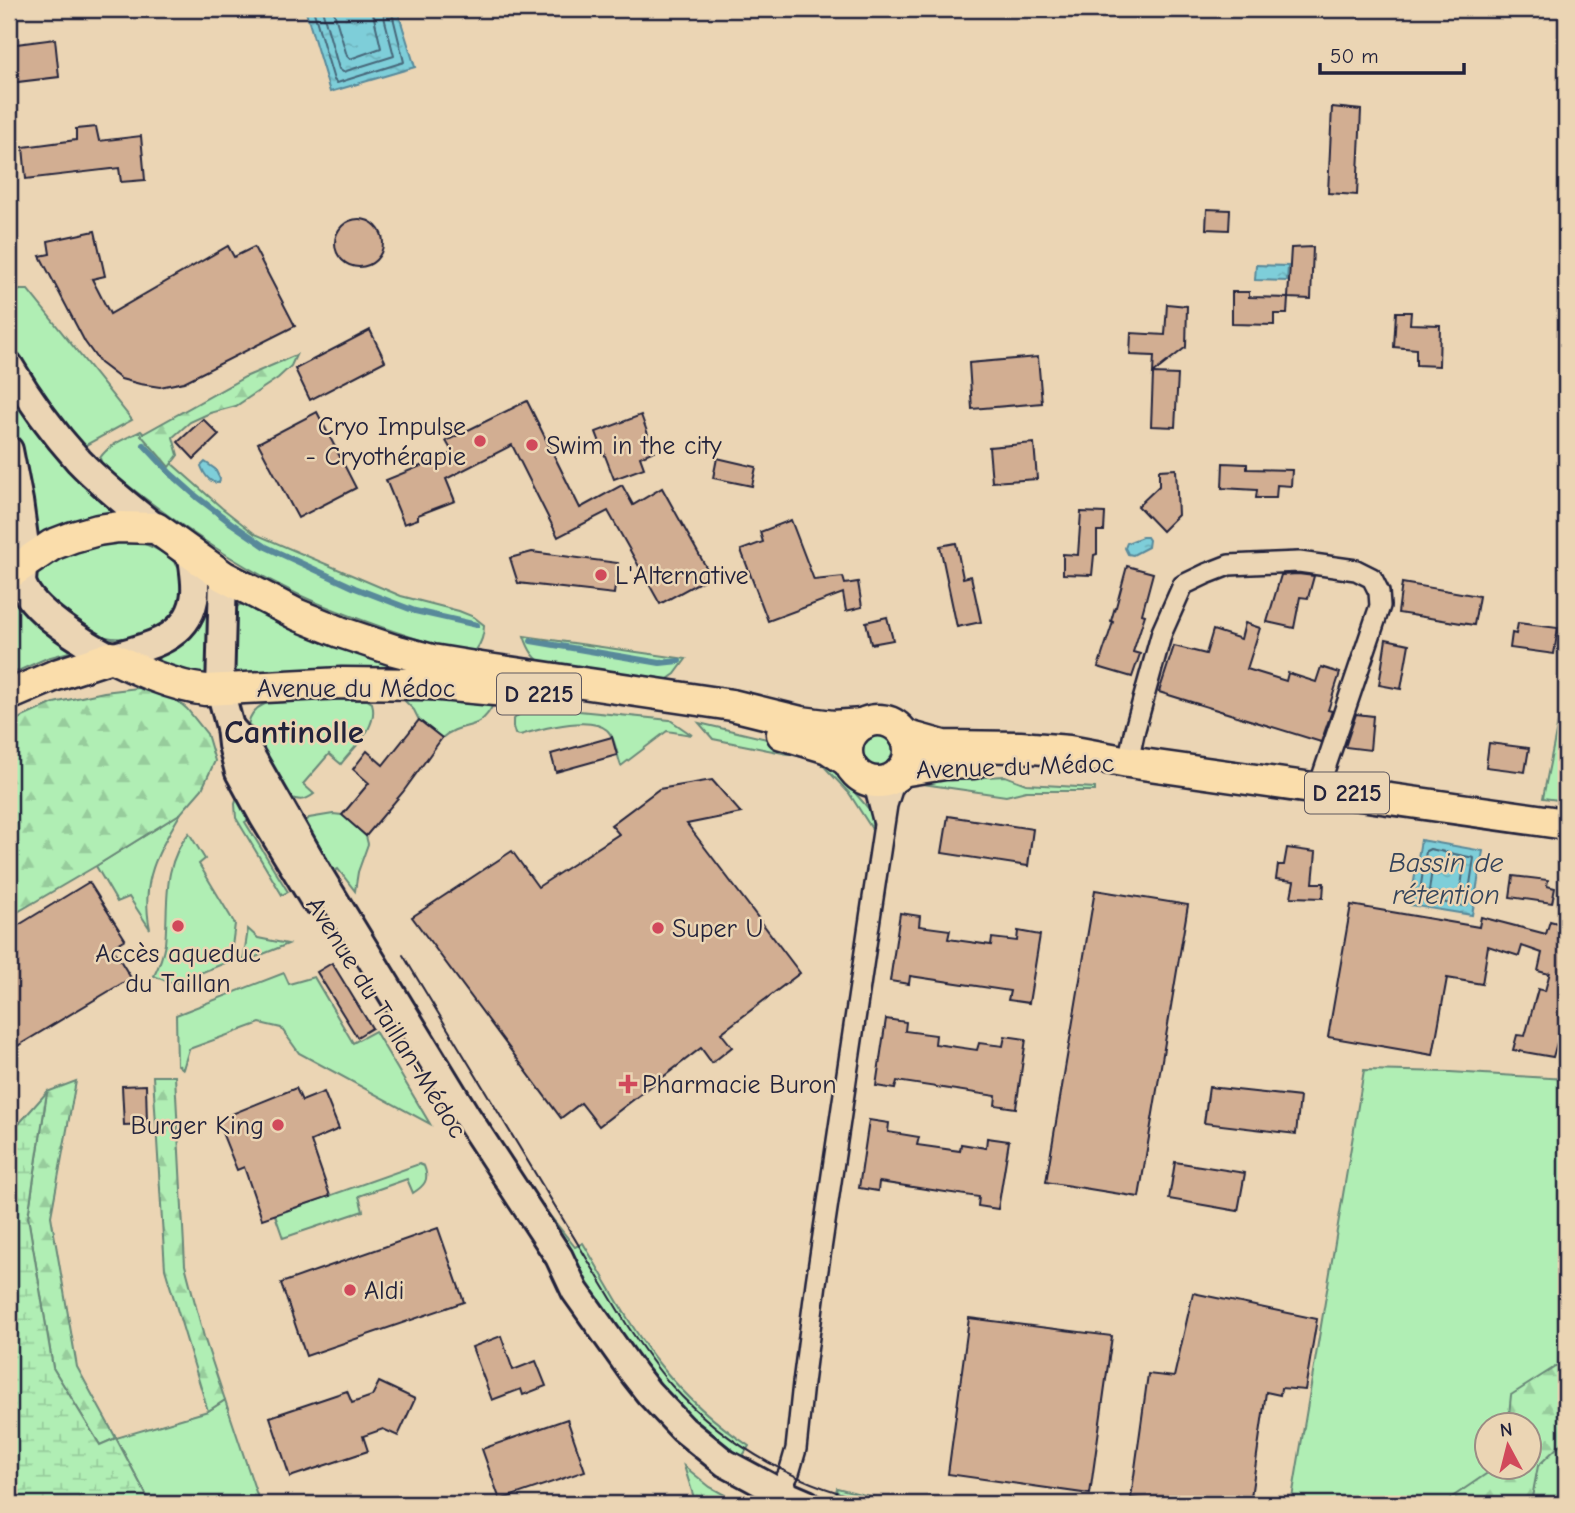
<svg xmlns="http://www.w3.org/2000/svg" width="1575" height="1513" font-family="'Comic Neue',sans-serif">
	<defs>
		<pattern id="forest-firs" width="22" height="20" patternUnits="userSpaceOnUse" patternTransform="scale(1.75)"><rect width="22" height="20" fill="#b0eeb4"/><path d="M5 1l3.5 6h-7zM16 11l3.5 6h-7z" fill="#97cc9c"/></pattern>
		<pattern id="wetland-marsh" width="20" height="14" patternUnits="userSpaceOnUse" patternTransform="scale(1.75)"><rect width="20" height="14" fill="#b0eeb4"/><path d="M1 5h8M5 5V1M11 12h8M15 12V8" fill="none" stroke="#97cc9c"/></pattern>
		<pattern id="park-tufts" width="24" height="20" patternUnits="userSpaceOnUse" patternTransform="scale(1.75)"><rect width="24" height="20" fill="#b0eeb4"/><path d="M3 7l-1-3M5 7V3M7 7l1-3M15 17l-1-3M17 17v-4M19 17l1-3" fill="none" stroke="#97cc9c"/></pattern>
		<pattern id="water-ripples" width="26" height="14" patternUnits="userSpaceOnUse" patternTransform="scale(1.75)"><rect width="26" height="14" fill="#7eced9"/><path d="M2 4q2-2 4 0t4 0M15 11q2-2 4 0t4 0" fill="none" stroke="#6db1bb"/></pattern>
	</defs>
	<rect width="100%" height="100%" fill="#ebd5b4"/>
	<filter id="ink" filterUnits="userSpaceOnUse"><feTurbulence type="fractalNoise" baseFrequency=".0143" numOctaves="2"/><feDisplacementMap in="SourceGraphic" scale="14" xChannelSelector="R" yChannelSelector="G"/><feConvolveMatrix kernelMatrix="1 2 1 2 8 2 1 2 1" color-interpolation-filters="sRGB"/></filter>
	<g filter="url(#ink)">
		<g fill="#b0eeb4" stroke="#698878" stroke-width="2" fill-rule="evenodd">
			<polygon points="20,290 28,290 132,420 86,445 78,444 36,388 9,342 9,297"/>
			<path d="M9,385c16,27 32,54 53,77 16,18 36,32 54,46v5l-83,28 -24,-119z"/>
			<path d="M141,431l29,31 52,46 33,26 146,62 58,15 15,6 10,8c0,10 -2,17 -8,25 -27,2 -57,-11 -83,-19 -34,-12 -68,-23 -100,-39 -69,-34 -131,-79 -191,-127l-2,-7c9,-14 27,-20 41,-27z"/>
			<path d="M128,539c113,28 35,125 -38,93 -6,-3 -12,-9 -17,-13 -11,-9 -23,-18 -34,-27l-3,-8v-9l9,-12 44,-18z"/>
			<polygon points="206,592 210,592 208,677 144,661"/>
			<polygon points="9,597 28,615 73,651 47,658 9,675"/>
			<polygon points="247,604 433,670 231,676 233,611 239,605"/>
			<path d="M524,636l162,23 -11,15 -13,9 -114,-16c-14,-8 -19,-16 -24,-31z"/>
			<polygon points="1566,682 1566,801 1543,798"/>
			<path d="M308,699l59,1 5,3c7,24 -18,44 -31,61l-12,-10 -26,30 11,10c-9,7 -15,7 -25,3l-43,-61c1,-6 2,-12 4,-18 9,-21 39,-18 58,-19z"/>
			<path d="M404,700l47,1 42,4c-15,29 -30,15 -51,33l-23,-18 -5,-10z"/>
			<path d="M528,706l142,14 22,15 -25,-4 -46,35c-4,-11 -6,-29 -14,-36 -17,-15 -67,-1 -87,5l-5,-1 -2,-7v-7z"/>
			<polygon points="699,723 784,743 835,765 841,777 869,809 872,819 872,829 849,793 818,760 713,739"/>
			<circle cx="878" cy="751" r="23"/>
			<polygon points="1005,776 1026,784 1095,788 1095,791 1026,791 1006,796 916,783 947,779"/>
			<polygon points="239,797 248,807 248,820 245,822 288,892 282,895 236,818 235,804 237,798"/>
			<path d="M181,813c-23,38 -41,69 -31,116l-21,-32 -12,5 -21,-36z"/>
			<polygon points="333,814 342,815 366,836 368,844 358,872 355,891 338,869 328,874 300,828 309,818"/>
			<path d="M189,833l16,26 -6,5 36,60 -5,37 -57,23 -19,-8c5,-10 9,-21 11,-32 4,-40 -4,-77 24,-111z"/>
			<polygon points="248,929 258,938 288,944 243,962"/>
			<polygon points="284,973 289,984 314,977 353,1043 375,1031 430,1124 299,1053 281,1028 260,1023 189,1049 183,1069 177,1064 176,1015"/>
			<path d="M1364,1070l86,2 116,7v425h-275zM1488,1426h42v42h-42z"/>
			<path d="M419,1164l5,2c6,14 0,20 -11,27l-6,-14 -48,17 4,15 -80,27 -8,-23z"/>
			<path d="M532,1193l43,54 8,-4c25,41 48,86 78,123 25,31 55,58 88,80l-7,11c-58,-37 -98,-89 -136,-145 -26,-39 -51,-78 -74,-119z"/>
			<polygon points="225,1400 260,1504 151,1504 116,1438 208,1411"/>
			<polygon points="837,1488 884,1500 918,1504 848,1504 834,1500"/>
		</g>
		<g fill="url(#forest-firs)" stroke="#698878" stroke-width="2">
			<polygon points="296,355 291,366 278,378 236,406 210,413 190,422 173,437 178,455 169,467 141,435 245,377"/>
			<polygon points="146,687 170,694 187,709 207,734 215,761 202,789 181,813 96,866 9,917 9,723 54,703 104,692"/>
			<polygon points="153,1076 175,1076 185,1265 204,1337 225,1400 208,1411 165,1269"/>
			<polygon points="76,1081 51,1216 77,1367 116,1438 100,1445 53,1368 28,1217 47,1092"/>
			<polygon points="1566,1360 1566,1439 1538,1466 1531,1503 1517,1504 1442,1504 1495,1468 1530,1468 1530,1426 1508,1425 1511,1395"/>
		</g>
		<polygon fill="url(#wetland-marsh)" stroke="#698878" stroke-width="2" points="47,1092 28,1217 53,1368 100,1445 116,1438 151,1504 9,1504 9,1135"/>
		<polygon fill="url(#park-tufts)" stroke="#698878" stroke-width="2" points="684,1466 710,1487 741,1504 696,1504"/>
		<g fill="url(#water-ripples)" stroke="#59899a" stroke-width="2">
			<polygon points="316,9 397,9 415,67 330,92 306,12"/>
			<polygon points="1256,265 1288,266 1287,281 1255,280"/>
			<path d="M205,462l10,7 5,10 -1,4c-9,0 -15,-9 -18,-17z"/>
			<polygon points="1142,537 1147,537 1149,540 1148,547 1133,555 1128,554 1125,548 1127,543"/>
			<polygon points="1421,840 1483,851 1472,915 1410,905"/>
		</g>
		<g fill="none" stroke-linecap="round" stroke-linejoin="round">
			<g stroke="#47677a" stroke-width="2">
				<polyline points="313,9 334,80 337,83 404,62 391,9"/>
				<polyline points="322,9 339,69 343,72 394,56 382,9"/>
				<polyline points="333,9 347,56 350,59 381,48 372,9"/>
				<polygon points="1430,849 1474,858 1467,904 1465,906 1421,899 1419,898 1426,851"/>
				<polygon points="1437,859 1464,865 1460,894 1458,896 1431,892 1429,891 1433,862"/>
			</g>
			<g stroke="#59899a" stroke-width="6">
				<polyline points="144,445 170,473 197,497 231,523 266,547 355,588 415,611 477,625"/>
				<polyline points="531,641 660,663 679,661"/>
			</g>
		</g>
		<g fill="#d2ae92" stroke="#22223b" stroke-width="2">
			<polygon points="55,39 59,77 9,83 9,45"/>
			<polygon points="1332,107 1361,110 1357,195 1328,193"/>
			<polygon points="96,127 99,141 141,136 145,180 121,182 119,168 26,179 23,147 76,140 76,129"/>
			<polygon points="1207,209 1230,210 1229,230 1206,229"/>
			<circle cx="359" cy="243" r="24"/>
			<polygon points="95,231 105,276 92,279 110,314 228,246 234,257 254,247 295,326 184,382 160,387 140,384 121,379 100,363 85,342 40,256 50,254 48,241"/>
			<polygon points="1313,247 1311,299 1288,298 1291,248"/>
			<polygon points="1232,292 1249,292 1249,297 1288,298 1287,314 1274,314 1274,325 1232,324"/>
			<polygon points="1167,304 1187,306 1186,347 1153,373 1154,356 1130,355 1131,333 1165,335"/>
			<polygon points="1396,312 1411,312 1410,324 1440,325 1439,366 1416,365 1416,349 1394,347"/>
			<polygon points="370,330 385,361 310,400 295,369"/>
			<polygon points="1038,357 1042,403 972,409 969,363"/>
			<polygon points="1153,374 1178,375 1175,427 1151,426"/>
			<polygon points="527,401 580,508 622,485 633,505 662,488 711,576 660,604 608,511 558,537 512,445 446,479 455,501 418,515 418,519 404,524 386,480 453,453 446,441"/>
			<polygon points="317,412 356,488 298,518 258,443"/>
			<polygon points="641,415 654,451 640,457 644,468 614,479 596,432"/>
			<polygon points="203,419 219,435 194,459 178,442"/>
			<polygon points="1034,443 1037,479 992,482 989,447"/>
			<polygon points="717,458 756,467 752,486 713,478"/>
			<polygon points="1223,463 1247,464 1247,469 1292,470 1291,486 1277,485 1276,498 1256,498 1257,490 1222,488"/>
			<polygon points="1176,469 1178,515 1162,531 1138,506 1159,486 1159,470"/>
			<polygon points="1081,512 1105,513 1104,531 1097,531 1097,554 1094,555 1092,575 1063,574 1063,554 1078,555"/>
			<polygon points="791,520 814,580 843,577 845,584 858,582 862,607 846,611 843,593 768,621 741,550 763,542 760,532"/>
			<polygon points="956,543 963,578 971,576 981,622 957,627 940,546"/>
			<polygon points="532,552 618,563 614,594 518,583 510,558"/>
			<polygon points="1127,566 1153,573 1142,614 1145,615 1133,652 1140,654 1132,677 1098,667 1113,622 1111,621 1115,607 1116,607"/>
			<polygon points="1298,574 1314,576 1308,598 1300,597 1294,628 1267,622 1281,575"/>
			<polygon points="1402,583 1479,596 1474,625 1398,613"/>
			<polygon points="887,617 893,640 871,644 866,622"/>
			<polygon points="1245,623 1260,628 1247,669 1286,681 1288,673 1316,682 1321,667 1340,673 1328,710 1332,711 1321,742 1159,692 1174,646 1206,654 1213,630 1241,639"/>
			<polygon points="1518,623 1558,628 1554,654 1510,648 1512,633 1516,634"/>
			<polygon points="1386,639 1409,644 1401,689 1379,685"/>
			<polygon points="1356,714 1373,716 1370,750 1345,747"/>
			<polygon points="419,720 442,738 403,792 366,836 342,815 369,783 353,769 367,751 383,765"/>
			<polygon points="612,737 617,755 556,772 551,754"/>
			<polygon points="1489,743 1529,748 1525,772 1486,767"/>
			<polygon points="712,780 741,813 687,824 800,973 721,1033 732,1047 712,1063 701,1048 599,1126 581,1103 561,1118 412,917 512,851 538,887 619,834 611,825 659,789"/>
			<polygon points="948,816 1033,829 1028,866 942,853"/>
			<polygon points="1287,848 1316,852 1313,883 1324,883 1323,898 1291,897 1294,881 1276,879 1278,865 1284,865"/>
			<polygon points="1513,876 1548,880 1547,886 1555,888 1552,903 1510,897"/>
			<polygon points="89,882 125,939 112,947 131,978 9,1051 9,931"/>
			<polygon points="1095,890 1188,905 1139,1197 1046,1182"/>
			<polygon points="1351,905 1479,927 1481,917 1546,934 1550,921 1561,924 1562,922 1566,922 1566,1010 1553,1057 1513,1050 1517,1035 1525,1036 1538,989 1545,991 1550,972 1549,974 1538,971 1542,953 1522,946 1519,956 1488,946 1482,984 1447,978 1433,1055 1328,1037"/>
			<polygon points="900,913 920,916 919,926 950,930 948,939 991,945 992,938 1017,941 1018,931 1040,935 1029,1003 1008,1000 1010,991 910,976 909,984 890,981"/>
			<polygon points="332,963 372,1028 357,1037 317,972"/>
			<polygon points="886,1019 906,1022 905,1031 936,1035 935,1044 977,1050 979,1043 1003,1046 1005,1036 1026,1039 1016,1108 995,1105 996,1096 897,1081 895,1089 876,1086"/>
			<polygon points="146,1085 147,1124 124,1125 122,1086"/>
			<polygon points="1209,1087 1300,1097 1296,1134 1204,1123"/>
			<polygon points="296,1088 302,1101 324,1092 339,1129 311,1141 330,1196 262,1219 244,1167 237,1170 217,1120"/>
			<polygon points="869,1120 889,1123 888,1132 919,1137 917,1145 960,1151 961,1144 986,1148 987,1138 1009,1141 998,1209 978,1206 979,1197 879,1182 878,1191 859,1188"/>
			<polygon points="1175,1162 1245,1173 1238,1211 1169,1199"/>
			<polygon points="438,1228 464,1302 306,1356 281,1283"/>
			<polygon points="1193,1293 1317,1319 1305,1390 1281,1388 1280,1395 1266,1392 1250,1504 1180,1504 1131,1498 1148,1374 1174,1377"/>
			<polygon points="969,1318 1112,1336 1090,1494 948,1474"/>
			<polygon points="501,1336 513,1370 536,1361 546,1386 523,1395 521,1389 492,1400 472,1347"/>
			<polygon points="379,1382 415,1399 398,1436 383,1429 363,1436 368,1451 290,1477 270,1417 347,1391 352,1403 372,1396"/>
			<polygon points="567,1419 585,1471 500,1500 482,1449"/>
		</g>
		<g fill="none" stroke-linecap="round" stroke-linejoin="round">
			<defs>
				<g id="street">
					<polyline points="1128,762 1135,729 1162,632 1183,585 1206,574 1229,565 1299,562 1356,570 1372,578 1379,592 1380,606 1318,789"/>
					<polyline points="873,781 883,820"/>
					<polyline points="779,1492 789,1473 796,1449 803,1383 816,1283 870,918 887,805 897,774"/>
				</g>
				<g id="secondary">
					<path d="M9,365c20,34 43,66 70,96 23,24 51,46 77,67"/>
					<path d="M9,450l10,51 6,44 -3,37c7,28 64,62 89,75 37,-11 80,-18 84,-64 1,-13 -2,-25 -3,-38"/>
					<polyline points="223,576 220,690 230,727 232,745 239,772 264,818 314,900"/>
					<polyline points="230,727 242,740 320,876 466,1115 559,1257 575,1291 634,1374 649,1393 683,1429 725,1463 779,1492 807,1504"/>
				</g>
				<g id="primary">
					<polyline points="9,574 52,545 73,537 98,530 119,527 156,528 223,576 298,615 340,632 394,650 432,660 481,668 732,705 801,722 833,726 863,724"/>
					<path d="M9,695l47,-20 55,-18c29,14 62,29 94,33l137,-7 88,1 75,7"/>
					<circle cx="878" cy="751" r="31"/>
					<polyline points="782,734 828,748 849,762"/>
					<polyline points="904,735 943,746 1020,747 1069,751 1128,762 1566,824"/>
					<polyline points="901,771 945,764 974,763"/>
				</g>
			</defs>
			<use href="#street" stroke="#22223b" stroke-width="24"/>
			<use href="#secondary" stroke="#22223b" stroke-width="32"/>
			<use href="#primary" stroke="#22223b" stroke-width="35"/>
			<use href="#street" stroke="#ebd5b4" stroke-width="19"/>
			<use href="#secondary" stroke="#ebd5b4" stroke-width="26"/>
			<use href="#primary" stroke="#faddab" stroke-width="30"/>
			<path stroke="#22223b" stroke-width="2" d="M403,955l224,370c14,21 28,42 45,61 55,61 132,104 213,118"/>
		</g>
	</g>
	<g fill="#d1495b" stroke="#ebd5b4" stroke-width="2.5">
		<circle cx="480" cy="441" r="7"/>
		<circle cx="532" cy="445" r="7"/>
		<circle cx="601" cy="575" r="7"/>
		<circle cx="178" cy="926" r="7"/>
		<circle cx="658" cy="928" r="7"/>
		<path d="M624.5 1073.5h7v7h7v7h-7v7h-7v-7h-7v-7h7z"/>
		<circle cx="278" cy="1125" r="7"/>
		<circle cx="350" cy="1290" r="7"/>
	</g>
	<g text-anchor="middle" stroke-width="5" stroke-linejoin="round" paint-order="stroke">
		<g fill="#ebd5b4" stroke="#5e585f" stroke-width="2">
			<rect x="497" y="673.5" width="84" height="41" rx="5"/>
			<rect x="1305" y="772.5" width="84" height="41" rx="5"/>
		</g>
		<g font-size="24" font-weight="bold" fill="#22223b">
			<text x="539" y="702">D 2215</text>
			<text x="1347" y="801">D 2215</text>
		</g>
		<g font-size="26" fill="#22223b" stroke="#ebd5b4" text-anchor="start">
			<text x="466" y="435" text-anchor="end">Cryo Impulse<tspan x="466" dy="30">- Cryothérapie</tspan></text>
			<text x="546" y="454">Swim in the city</text>
			<text x="615" y="584">L'Alternative</text>
			<text x="672" y="937">Super U</text>
			<text x="178" y="962" text-anchor="middle">Accès aqueduc<tspan x="178" dy="30">du Taillan</tspan></text>
			<text x="642" y="1093">Pharmacie Buron</text>
			<text x="264" y="1134" text-anchor="end">Burger King</text>
			<text x="364" y="1299">Aldi</text>
		</g>
		<g font-size="26" fill="#22223b" stroke="#ebd5b4">
			<text x="356" y="697">Avenue du Médoc</text>
			<text transform="translate(1015 766) rotate(-2)" y="9">Avenue du Médoc</text>
			<text transform="translate(387 1017) rotate(58)" y="9">Avenue du Taillan-Médoc</text>
		</g>
		<g font-size="28" font-style="italic" fill="#34445b" stroke="#ebd5b4">
			<text x="1446" y="872">Bassin de<tspan x="1446" dy="32">rétention</tspan></text>
		</g>
		<g font-size="33" font-weight="bold" fill="#22223b" stroke="#ebd5b4">
			<text x="294" y="743">Cantinolle</text>
		</g>
	</g>
	<rect width="1575" height="1513" fill="none" stroke="#ebd5b4" stroke-width="35"/>
	<rect x="18" y="18" width="1540" height="1478" fill="none" stroke="#22223b" stroke-width="2.5" filter="url(#ink)"/>
	<g transform="translate(1508 1446) rotate(353)"><circle r="33" fill="#ebd5b4" stroke="#9b8d84" stroke-width="2"/>
	<path d="M0-5L12 26L0 18L-12 26Z" fill="#d1495b"/>
	<text y="-10" font-size="19" font-weight="bold" text-anchor="middle" fill="#22223b">N</text>
	</g>
	<path d="M1320 63v10h144v-10" fill="none" stroke="#22223b" stroke-width="3.5"/>
	<text x="1330" y="63" font-size="21" fill="#22223b" stroke="#ebd5b4" stroke-width="5" paint-order="stroke">50 m</text>
</svg>
